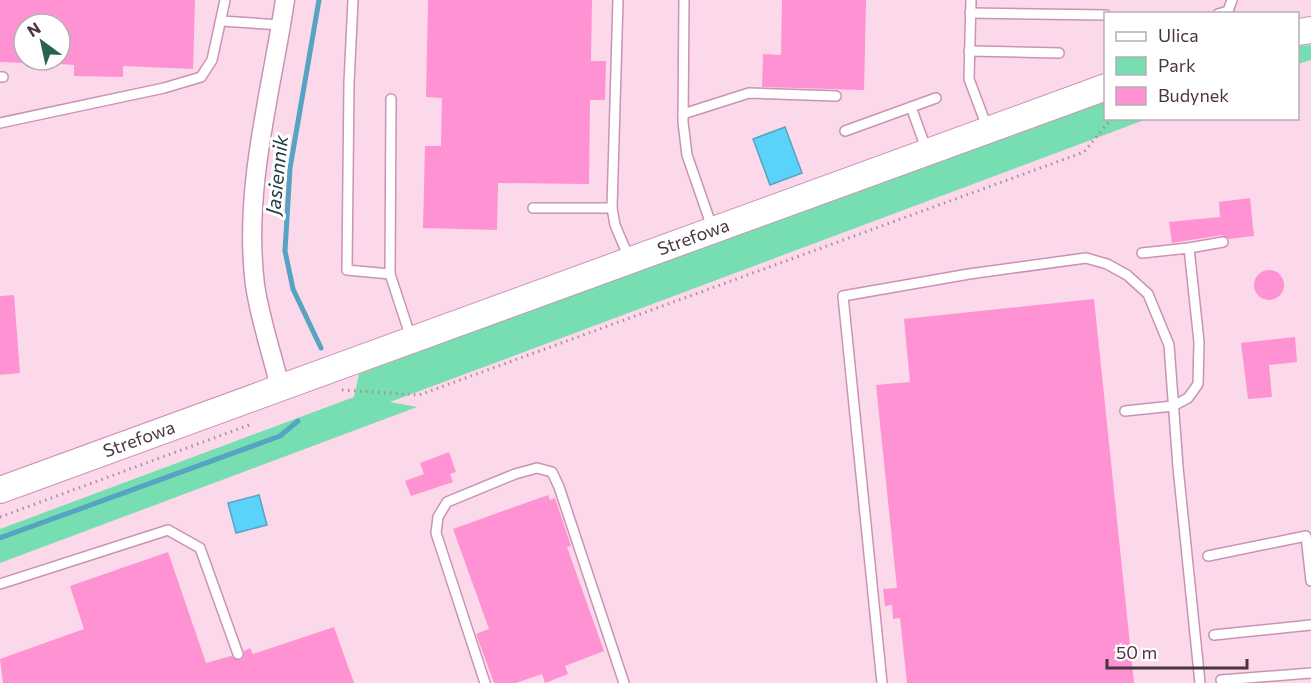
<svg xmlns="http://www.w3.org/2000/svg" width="1311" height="683" font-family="Commissioner,sans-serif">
	<rect width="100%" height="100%" fill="#fcd8eb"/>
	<g fill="#77deb2">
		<polygon points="1311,45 1311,60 1298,64 1298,46"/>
		<polygon points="1105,99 1106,118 1147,119 390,402 417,407 0,563 0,529 354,397 359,374"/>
	</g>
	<g fill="#5bd2fa" stroke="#56a3c2" stroke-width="1.5">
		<polygon points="785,127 802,173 770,185 753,139"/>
		<polygon points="259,495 267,525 236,533 228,503"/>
	</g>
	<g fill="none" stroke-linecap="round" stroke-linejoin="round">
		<g stroke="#56a3c2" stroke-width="5">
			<polyline points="319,0 290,168 285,251 293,289 321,348"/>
			<polyline points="0,538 280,436 298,421"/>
		</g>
	</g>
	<g fill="#fe92d3">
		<polygon points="0,0 195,0 193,69 123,66 123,77 74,76 74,65 60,64 60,24 24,24 24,63 0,62"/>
		<polygon points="428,0 592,0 591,61 606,61 605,100 590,100 589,184 498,183 497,230 423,228 425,146 441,146 442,98 426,97"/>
		<polygon points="782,0 866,0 864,90 762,87 763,54 781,55"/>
		<polygon points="1250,198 1254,236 1229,239 1222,235 1172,243 1169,222 1220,217 1219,202"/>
		<circle cx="1269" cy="285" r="15"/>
		<polygon points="14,295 20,373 0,375 0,296"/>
		<polygon points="1094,299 1134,683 907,683 900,618 893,619 892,605 885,606 883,589 897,588 876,385 910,382 904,319"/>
		<polygon points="1295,337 1297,362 1269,365 1272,397 1248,399 1241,343"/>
		<polygon points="449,452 456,472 450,474 453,482 411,496 405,481 424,474 420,463"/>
		<polygon points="548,495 550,500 555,498 571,546 567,547 604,651 565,666 568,674 545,683 542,674 516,683 494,683 476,634 489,629 453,529"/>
		<polygon points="168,552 206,663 231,656 240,660 244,656 244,651 250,648 253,654 334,627 354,683 3,683 0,659 84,629 70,586"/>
	</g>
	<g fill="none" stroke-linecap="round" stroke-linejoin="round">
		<defs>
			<g id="lane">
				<polyline points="353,0 349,83 347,270 390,274"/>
				<polyline points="618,0 612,208 615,225 629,258"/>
				<polyline points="684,0 683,122 687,155 713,230"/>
				<polyline points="971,0 969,79 987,127"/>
				<polyline points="970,13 1106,15"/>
				<polyline points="1218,14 1228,11 1232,0"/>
				<polyline points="221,21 281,25"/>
				<polyline points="969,51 1059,53"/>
				<polyline points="0,77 3,77"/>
				<polyline points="391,99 390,274 411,338"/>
				<polyline points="911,107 927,151"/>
				<polyline points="683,114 749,93 836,96"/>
				<polyline points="0,123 164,88 201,77 212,60 225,0"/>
				<polyline points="845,131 936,98"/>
				<polyline points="533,208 612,208"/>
				<polyline points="1189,248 1223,242"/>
				<polyline points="1125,411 1173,406 1188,398 1198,384 1199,342 1189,248 1142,253"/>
				<polyline points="1208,556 1306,536 1311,581"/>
				<polyline points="0,584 168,530 200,548 238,654"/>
				<polyline points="1214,635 1311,625"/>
				<polyline points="1221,680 1311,673"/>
				<polyline points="485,683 436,533 438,517 447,502 515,474 537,468 552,472 559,487 624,683"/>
				<polyline points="882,683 843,296 969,274 1086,258 1107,264 1127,275 1148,294 1169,345 1178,467 1200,683"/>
			</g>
			<path id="street" d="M280,387c-8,-33 -20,-68 -25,-102 -12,-96 16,-191 30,-285"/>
			<g id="secondary">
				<polyline points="1298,32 1311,30"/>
				<path id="s1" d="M0,490l1106,-403"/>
			</g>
		</defs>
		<use href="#lane" stroke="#cb93b3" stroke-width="12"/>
		<use href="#street" stroke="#cb93b3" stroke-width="21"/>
		<use href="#secondary" stroke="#cb93b3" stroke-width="28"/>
		<g stroke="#ac8e9e" stroke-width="3" stroke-dasharray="1.5 4.5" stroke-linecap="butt">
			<polyline points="342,390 419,395 1084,152 1112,118"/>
			<polyline points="0,517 249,425"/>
		</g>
		<use href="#lane" stroke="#fff" stroke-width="9"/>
		<use href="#street" stroke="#fff" stroke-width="18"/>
		<use href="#secondary" stroke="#fff" stroke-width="26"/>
	</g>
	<g text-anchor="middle" stroke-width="6" stroke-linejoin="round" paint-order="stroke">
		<g font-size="18" fill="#4b3441" stroke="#fff">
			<text dy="6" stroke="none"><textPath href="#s1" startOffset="738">Strefowa</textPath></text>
			<text dy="6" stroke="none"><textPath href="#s1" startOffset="148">Strefowa</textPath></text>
		</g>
		<g font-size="20" font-style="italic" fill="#243e48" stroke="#fff">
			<text transform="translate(277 175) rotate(-84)" y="7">Jasiennik</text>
		</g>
	</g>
	<rect x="1104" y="12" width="195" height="108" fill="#ffffff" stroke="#b7aeb3" stroke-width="1.5"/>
	<rect x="1116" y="32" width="30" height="9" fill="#ffffff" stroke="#b7aeb3" stroke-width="1.5"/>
	<text x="1158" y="42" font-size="18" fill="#4b3441">Ulica</text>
	<rect x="1116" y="57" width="30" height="18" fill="#77deb2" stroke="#b7aeb3" stroke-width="1.5"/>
	<text x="1158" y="72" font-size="18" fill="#4b3441">Park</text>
	<rect x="1116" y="87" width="30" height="18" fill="#fe92d3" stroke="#b7aeb3" stroke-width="1.5"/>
	<text x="1158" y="102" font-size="18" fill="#4b3441">Budynek</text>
	<g transform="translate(42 42) rotate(327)"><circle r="28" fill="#ffffff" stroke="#b7aeb3" stroke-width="1.5"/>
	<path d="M0-4.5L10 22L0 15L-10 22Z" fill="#2a634c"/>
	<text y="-9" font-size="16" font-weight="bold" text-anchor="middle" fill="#4b3441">N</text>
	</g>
	<path d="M1107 659v9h140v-9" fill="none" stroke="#4b3441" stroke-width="3"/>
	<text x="1116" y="659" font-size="18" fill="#4b3441" stroke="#ffffff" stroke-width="4.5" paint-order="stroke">50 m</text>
</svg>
